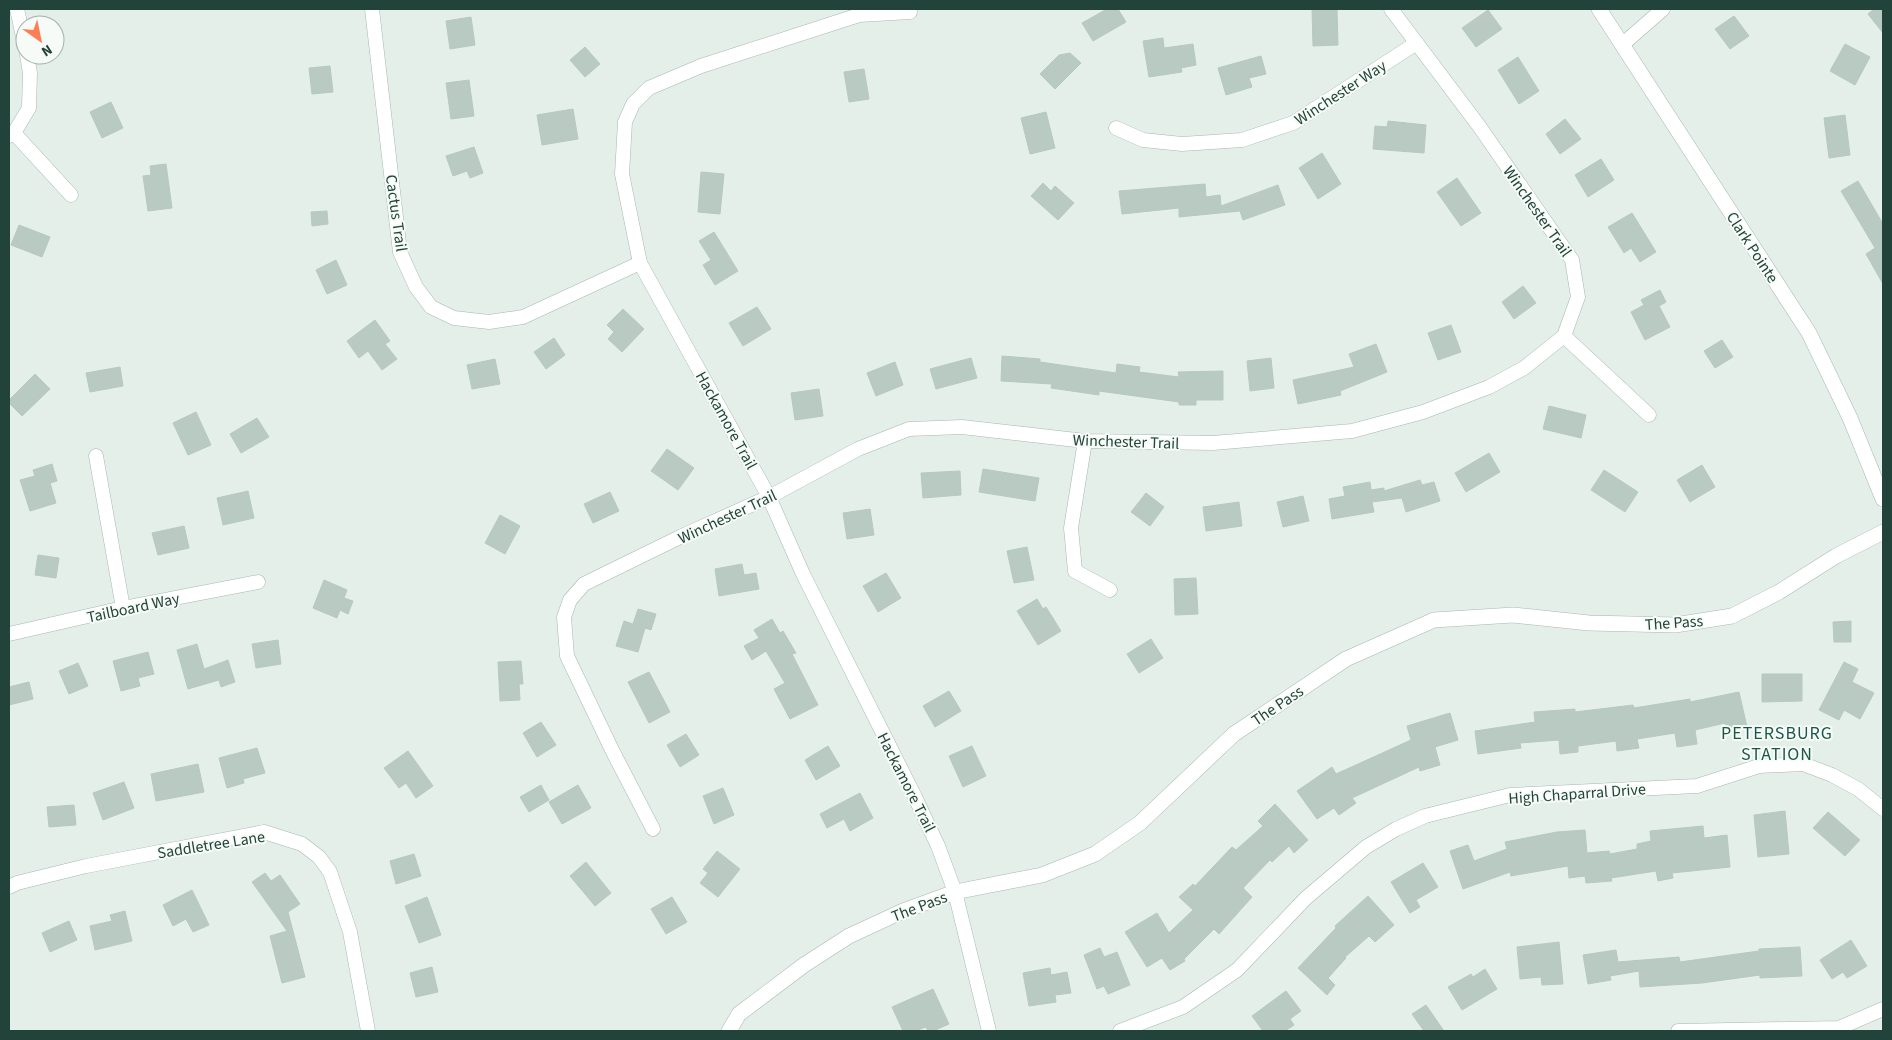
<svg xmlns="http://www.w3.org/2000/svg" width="1892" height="1040" font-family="'Source Sans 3',sans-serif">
	<rect width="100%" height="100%" fill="#e4efea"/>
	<g fill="#b9cac3" stroke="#b6c9c1">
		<polygon points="1107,9 1118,9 1126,22 1093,41 1082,23"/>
		<polygon points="1312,9 1337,9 1338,45 1313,46"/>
		<polygon points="1874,9 1883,9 1883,33 1868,14"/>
		<polygon points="1488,10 1502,29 1476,47 1462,28"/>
		<polygon points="1734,16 1749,36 1730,49 1715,29"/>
		<polygon points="471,17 475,45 450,49 446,21"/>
		<polygon points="1163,38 1164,48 1193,44 1196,65 1181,68 1182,72 1149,77 1143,41"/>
		<polygon points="1845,44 1870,57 1855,85 1830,71"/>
		<polygon points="585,47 600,64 585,77 570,60"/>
		<polygon points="1070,53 1081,63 1055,89 1040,74 1059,55"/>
		<polygon points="1261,56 1266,74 1249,78 1252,87 1226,95 1218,68"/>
		<polygon points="1518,57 1539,91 1519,104 1498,70"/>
		<polygon points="330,66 333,92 312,94 309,68"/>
		<polygon points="864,69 869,99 849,102 844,72"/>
		<polygon points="469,80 474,116 451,119 446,83"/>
		<polygon points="111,102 123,128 102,138 90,112"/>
		<polygon points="573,109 578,139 542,145 537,115"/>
		<polygon points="1046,112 1055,148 1030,154 1021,118"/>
		<polygon points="1845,115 1850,155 1829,158 1824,118"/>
		<polygon points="1565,119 1581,139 1560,154 1546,134"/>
		<polygon points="1388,121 1426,125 1424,153 1373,149 1375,126 1387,127"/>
		<polygon points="474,147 483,173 470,178 467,171 453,176 446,156"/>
		<polygon points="1322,153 1341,184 1318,199 1299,168"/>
		<polygon points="1601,159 1614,180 1588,197 1575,175"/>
		<polygon points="166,164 172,208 148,211 143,176 151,175 150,166"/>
		<polygon points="701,172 724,174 720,214 698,212"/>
		<polygon points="1457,178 1481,213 1461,226 1437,192"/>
		<polygon points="1858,181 1883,224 1883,284 1866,254 1875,248 1841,191"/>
		<polygon points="1043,183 1051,191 1055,186 1074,203 1058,220 1031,196"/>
		<polygon points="1205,184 1206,197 1220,195 1221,206 1278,185 1285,205 1243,220 1240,211 1179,217 1179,208 1122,214 1119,191"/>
		<polygon points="327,211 328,224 312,226 311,212"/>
		<polygon points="1632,213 1656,252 1640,262 1631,248 1624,253 1608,227"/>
		<polygon points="19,225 50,237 42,257 11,245"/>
		<polygon points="714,232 738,271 715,285 703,265 711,260 699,241"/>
		<polygon points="336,260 347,285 327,294 316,270"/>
		<polygon points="1523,286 1536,303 1514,319 1502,302"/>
		<polygon points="1660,290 1666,302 1659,306 1670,327 1645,340 1631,312 1644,305 1641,300"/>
		<polygon points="757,307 771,329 743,346 729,323"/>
		<polygon points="623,309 644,329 622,352 608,339 614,332 607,325"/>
		<polygon points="375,320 390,341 385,344 397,359 382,370 368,351 359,358 347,341"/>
		<polygon points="1451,325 1461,352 1438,360 1428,333"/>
		<polygon points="554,338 565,355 546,369 534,352"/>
		<polygon points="1722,340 1733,357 1715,368 1704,351"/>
		<polygon points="1376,344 1387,372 1340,391 1341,395 1298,404 1293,380 1354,367 1349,354"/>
		<polygon points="1002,356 1040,359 1040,362 1116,373 1117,364 1140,367 1139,372 1179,377 1178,372 1223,371 1223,400 1196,400 1196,405 1179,405 1179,402 1099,391 1099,395 1051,388 1052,384 1001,381"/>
		<polygon points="971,358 977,378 936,389 930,369"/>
		<polygon points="1271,358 1274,388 1250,391 1247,361"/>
		<polygon points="495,359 500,384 472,389 467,365"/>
		<polygon points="895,362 903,385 876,396 867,373"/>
		<polygon points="120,367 123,386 90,392 86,373"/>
		<polygon points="35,374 50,389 22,416 9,403 9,400"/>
		<polygon points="819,389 823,416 795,420 791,393"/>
		<polygon points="1549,406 1586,415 1581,438 1543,429"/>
		<polygon points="196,412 211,445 188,455 173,423"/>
		<polygon points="257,418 269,437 241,453 230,434"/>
		<polygon points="667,449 694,468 678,490 651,471"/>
		<polygon points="1489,453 1500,472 1466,492 1455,473"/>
		<polygon points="52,464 57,481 50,483 56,503 30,511 20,480 35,476 33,470"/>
		<polygon points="1702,465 1715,487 1690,502 1677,480"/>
		<polygon points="983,469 1039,478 1035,501 979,492"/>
		<polygon points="1604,470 1638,492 1625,512 1591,490"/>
		<polygon points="960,471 961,495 923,498 921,473"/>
		<polygon points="1420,480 1422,485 1434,482 1440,501 1406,512 1402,498 1372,502 1374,512 1332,519 1329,499 1345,496 1343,487 1370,482 1371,490 1384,488 1384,491"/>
		<polygon points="248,491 254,518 223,525 217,498"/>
		<polygon points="610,492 619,511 593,523 584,504"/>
		<polygon points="1146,493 1164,507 1150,526 1131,512"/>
		<polygon points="1303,496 1309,521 1283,527 1277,502"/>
		<polygon points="1239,502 1242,526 1206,531 1203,507"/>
		<polygon points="870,509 874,535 847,539 843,513"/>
		<polygon points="500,515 520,526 505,554 485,543"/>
		<polygon points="184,526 189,548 158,555 152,533"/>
		<polygon points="1027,547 1034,580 1014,583 1007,551"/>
		<polygon points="38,555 59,558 56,578 35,575"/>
		<polygon points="742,564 744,575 756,573 759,589 719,596 715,569"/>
		<polygon points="886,573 901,598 878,612 863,586"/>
		<polygon points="1196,578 1198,614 1175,615 1174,579"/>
		<polygon points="324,580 347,590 344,598 353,601 348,614 340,610 337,618 313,608"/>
		<polygon points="1037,599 1043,609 1046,607 1061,631 1038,645 1017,611"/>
		<polygon points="638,609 656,614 651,630 645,628 638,652 616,646 624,621 633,624"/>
		<polygon points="772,619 780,633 783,631 796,653 792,654 818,705 790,719 774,689 785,683 766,651 752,660 744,646 759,638 754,630"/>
		<polygon points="1851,621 1851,642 1834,642 1833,622"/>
		<polygon points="1151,639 1163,658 1139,673 1127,654"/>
		<polygon points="278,640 281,664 256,668 252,644"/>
		<polygon points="197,644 204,669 228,660 235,682 221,687 219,680 188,689 177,650"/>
		<polygon points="148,652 154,674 138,678 140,686 121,691 113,661"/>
		<polygon points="521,661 523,684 519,684 520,700 500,701 498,662"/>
		<polygon points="1844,662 1858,669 1852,682 1874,693 1860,719 1844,710 1839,720 1819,710"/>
		<polygon points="78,663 88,686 69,694 59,671"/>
		<polygon points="649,672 670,712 649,723 628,682"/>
		<polygon points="1762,674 1802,674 1802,701 1762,702"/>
		<polygon points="29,682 33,699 9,705 9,687"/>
		<polygon points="949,691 961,711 935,727 923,706"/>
		<polygon points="1739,692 1747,727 1727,732 1725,723 1695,730 1697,744 1677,747 1675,733 1637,739 1639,748 1617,751 1616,741 1578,746 1578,752 1560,754 1559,740 1520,743 1521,748 1478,754 1475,731 1535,722 1534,712 1575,709 1575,712 1633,705 1634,708 1690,699 1690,702"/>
		<polygon points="1450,713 1458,740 1435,747 1440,765 1420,771 1419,767 1352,798 1356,803 1339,815 1334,808 1317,819 1297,791 1332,767 1336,774 1411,740 1407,726"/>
		<polygon points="541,722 556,745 537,757 523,733"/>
		<polygon points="686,734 699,755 680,767 667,745"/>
		<polygon points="828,746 840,766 816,780 805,760"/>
		<polygon points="972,746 986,776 963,787 949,756"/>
		<polygon points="257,748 265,773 243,779 244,783 227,788 219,758"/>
		<polygon points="408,751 433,786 416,798 406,783 399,788 384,768"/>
		<polygon points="198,764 204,792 156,801 151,774"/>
		<polygon points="124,782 134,808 103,820 93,793"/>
		<polygon points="541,785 549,800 529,812 520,797"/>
		<polygon points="578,785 591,808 562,824 549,802"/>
		<polygon points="723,788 734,815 714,824 703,796"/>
		<polygon points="860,793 873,818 850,831 844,819 827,828 820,814"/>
		<polygon points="1275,804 1308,840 1294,853 1289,846 1272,862 1270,860 1243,888 1252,897 1219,934 1214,929 1184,959 1185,961 1170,970 1162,958 1147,967 1125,932 1157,913 1169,933 1193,910 1179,897 1193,884 1195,886 1232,847 1236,850 1263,826 1258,821"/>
		<polygon points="74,805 76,825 49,827 47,807"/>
		<polygon points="1785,811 1789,854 1758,857 1754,815"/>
		<polygon points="1828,812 1860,840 1845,856 1813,828"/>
		<polygon points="1703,826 1704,838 1727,835 1730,867 1672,873 1673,878 1658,881 1656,871 1611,878 1612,881 1586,883 1585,876 1569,878 1568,866 1511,876 1510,872 1463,889 1450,851 1468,845 1474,861 1507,849 1505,842 1557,832 1585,830 1587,853 1609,851 1610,854 1637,849 1637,844 1651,841 1650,831"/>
		<polygon points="717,851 740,869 718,897 700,883 708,873 703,869"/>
		<polygon points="414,854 421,876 396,884 390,861"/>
		<polygon points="586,862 611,893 595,906 570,876"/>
		<polygon points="1423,863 1438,887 1416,900 1420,907 1410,913 1391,882"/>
		<polygon points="265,873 271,881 280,875 300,904 288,912 305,977 282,983 270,936 287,931 252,882"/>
		<polygon points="192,890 209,925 193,932 186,919 173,926 163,905"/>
		<polygon points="1368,896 1394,925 1375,942 1369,936 1345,957 1346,958 1328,978 1335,985 1327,995 1298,968 1336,928 1335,926"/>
		<polygon points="427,897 441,935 419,943 405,906"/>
		<polygon points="672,897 687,922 666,934 651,909"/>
		<polygon points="125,911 132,941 95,950 90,926 112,921 110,915"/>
		<polygon points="69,921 77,940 50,952 42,933"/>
		<polygon points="1851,940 1867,966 1847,978 1843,972 1832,979 1820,960"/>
		<polygon points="1559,942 1563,984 1542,985 1541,977 1520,979 1517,947"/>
		<polygon points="1800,947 1802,976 1760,978 1760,975 1702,983 1640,987 1639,971 1610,976 1611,980 1588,984 1583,955 1616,950 1618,962 1679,957 1680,962 1759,951 1759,949"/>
		<polygon points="1100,948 1104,957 1117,952 1130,985 1108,994 1104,986 1097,989 1084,955"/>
		<polygon points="432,967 438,992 416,997 410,973"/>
		<polygon points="1050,968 1051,975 1067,972 1071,993 1055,995 1056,1002 1029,1006 1023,973"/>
		<polygon points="1485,969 1497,989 1462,1010 1448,987 1471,974 1473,977"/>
		<polygon points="933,989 949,1024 933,1031 928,1031 926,1027 915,1031 903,1031 892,1007"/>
		<polygon points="1286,991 1301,1011 1290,1019 1294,1025 1285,1031 1263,1031 1252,1016"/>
		<polygon points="1426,1005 1444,1031 1424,1031 1412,1014"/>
	</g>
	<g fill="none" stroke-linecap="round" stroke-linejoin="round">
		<defs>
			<g id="minor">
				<polyline points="17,9 25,46"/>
				<polyline points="372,9 400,252 416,287 431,307 454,318 489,322 523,317 640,263"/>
				<polyline points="910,12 859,15 701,66 649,88 633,104 625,122 622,174 640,263 769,497 803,574 915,797 938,846 955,892 989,1031"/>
				<polyline points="1623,44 1663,9"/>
				<polyline points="1116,128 1143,140 1182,144 1242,140 1293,123 1415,44"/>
				<polyline points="14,133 29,108 30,73 27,55"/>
				<polyline points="9,136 14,133 71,195"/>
				<polyline points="1564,336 1649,415"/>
				<polyline points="1085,441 1071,528 1075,571 1110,590"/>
				<polyline points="96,456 123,608"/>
				<polyline points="9,634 123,608 258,582"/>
				<polyline points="653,829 613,752 567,656 564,617 570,600 584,584 682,536 769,497 858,449 909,429 962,427 1085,441 1213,443 1352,431 1423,412 1489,387 1524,368 1564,336 1578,297 1572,260 1479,126 1391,9"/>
				<polyline points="9,887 17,883 86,866 264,832 302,844 319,857 330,872 350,932 368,1031"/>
				<polyline points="1120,1031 1183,1007 1237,970 1306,898 1366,847 1396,829 1425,816 1510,795 1697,786 1759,766 1803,764 1832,775 1858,789 1883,809"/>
				<polyline points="1678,1031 1839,1028 1883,1009"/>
			</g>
			<g id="tertiary">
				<polyline points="1599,9 1809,333 1850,418 1883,499"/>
				<polyline points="729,1031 739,1014 804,965 849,936 903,911 955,892 1042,875 1095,854 1140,823 1234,734 1346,659 1434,620 1513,615 1589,623 1675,625 1732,616 1779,592 1836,556 1883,532"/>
			</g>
		</defs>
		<use href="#minor" stroke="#a6b8b2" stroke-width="15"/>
		<use href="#tertiary" stroke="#a6b8b2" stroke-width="16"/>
		<use href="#minor" stroke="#fff" stroke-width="14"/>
		<use href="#tertiary" stroke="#fff" stroke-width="15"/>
	</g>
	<g text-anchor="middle" stroke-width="4" stroke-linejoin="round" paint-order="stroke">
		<g font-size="16" fill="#22433a" stroke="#f6fbf8">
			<text transform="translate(1340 92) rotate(-33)" y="6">Winchester Way</text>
			<text transform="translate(1538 211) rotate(55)" y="6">Winchester Trail</text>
			<text transform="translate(397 213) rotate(82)" y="6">Cactus Trail</text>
			<text transform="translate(1753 247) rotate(57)" y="6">Clark Pointe</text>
			<text transform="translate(727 420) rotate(61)" y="6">Hackamore Trail</text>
			<text transform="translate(1126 441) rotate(2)" y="6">Winchester Trail</text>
			<text transform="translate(727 516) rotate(-25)" y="6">Winchester Trail</text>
			<text transform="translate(133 607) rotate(-12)" y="6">Tailboard Way</text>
			<text transform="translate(1674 622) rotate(-4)" y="6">The Pass</text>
			<text transform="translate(1277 705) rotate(-34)" y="6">The Pass</text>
			<text transform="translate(907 782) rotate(63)" y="6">Hackamore Trail</text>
			<text transform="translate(1577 793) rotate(-4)" y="6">High Chaparral Drive</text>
			<text transform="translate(211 844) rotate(-9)" y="6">Saddletree Lane</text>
			<text transform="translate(919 906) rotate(-21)" y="6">The Pass</text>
		</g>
		<g font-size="18" letter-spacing="1" fill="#1b5748" stroke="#f6fbf8">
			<text x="1777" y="739">PETERSBURG<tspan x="1777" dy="21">STATION</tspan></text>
		</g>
	</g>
	<rect width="1892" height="1040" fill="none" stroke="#22433a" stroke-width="20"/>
	<g transform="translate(40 40) rotate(147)"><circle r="24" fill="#f6fbf8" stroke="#a1b1ac"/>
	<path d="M0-4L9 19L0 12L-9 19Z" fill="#fd7e55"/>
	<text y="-8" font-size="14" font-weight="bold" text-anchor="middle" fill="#22433a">N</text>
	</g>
</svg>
